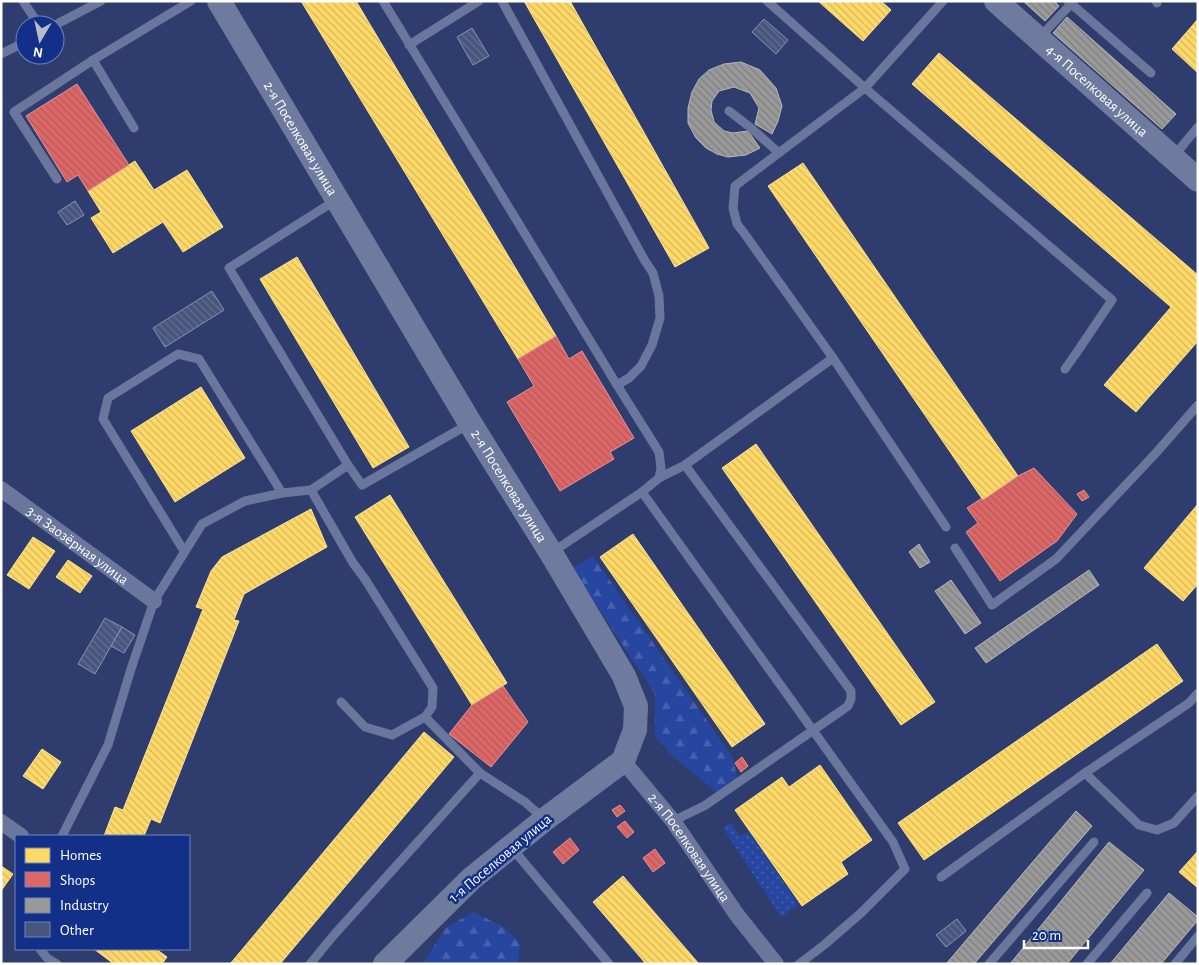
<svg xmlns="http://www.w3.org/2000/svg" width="1199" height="965" font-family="'Alegreya Sans',sans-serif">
	<defs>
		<pattern id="grass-dots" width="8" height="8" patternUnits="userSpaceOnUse" patternTransform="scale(1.25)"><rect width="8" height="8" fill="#26469f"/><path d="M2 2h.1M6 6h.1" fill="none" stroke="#4762ad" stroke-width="1.8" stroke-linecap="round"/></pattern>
		<pattern id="forest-firs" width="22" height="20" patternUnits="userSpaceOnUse" patternTransform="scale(1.25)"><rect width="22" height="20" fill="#26469f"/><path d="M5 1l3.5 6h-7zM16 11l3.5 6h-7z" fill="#4762ad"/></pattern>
		<pattern id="homes-back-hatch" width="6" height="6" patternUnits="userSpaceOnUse" patternTransform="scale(1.25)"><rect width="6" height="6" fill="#ffd966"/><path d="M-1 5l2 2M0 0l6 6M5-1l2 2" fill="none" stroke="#d2b660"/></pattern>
		<pattern id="shops-back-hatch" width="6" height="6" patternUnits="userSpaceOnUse" patternTransform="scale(1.25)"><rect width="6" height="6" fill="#e06666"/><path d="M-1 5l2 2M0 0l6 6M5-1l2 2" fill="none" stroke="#ac5d5d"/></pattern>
		<pattern id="industry-back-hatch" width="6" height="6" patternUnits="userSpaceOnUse" patternTransform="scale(1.25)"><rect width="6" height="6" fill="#999"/><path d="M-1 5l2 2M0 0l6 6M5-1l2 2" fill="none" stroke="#7e7e7e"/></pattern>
		<pattern id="building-back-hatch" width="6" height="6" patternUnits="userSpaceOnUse" patternTransform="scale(1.25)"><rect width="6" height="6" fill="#48557c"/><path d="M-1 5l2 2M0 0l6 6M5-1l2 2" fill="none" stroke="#636e90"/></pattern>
	</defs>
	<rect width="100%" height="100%" fill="#2e3d6d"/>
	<polygon fill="url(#grass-dots)" points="731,823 740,837 748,831 799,905 781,917 723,828"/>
	<g fill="url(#forest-firs)">
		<polygon points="593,556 733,758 737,778 716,792 671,755 655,736 655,694 572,568"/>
		<polygon points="473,912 504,927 520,944 518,964 422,964 446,928"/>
	</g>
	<g fill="url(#homes-back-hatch)" stroke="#ffe494">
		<polygon points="301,1 356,1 556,336 518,359"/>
		<polygon points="524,1 570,1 709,248 675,267"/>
		<polygon points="818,1 881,1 891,10 863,41"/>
		<polygon points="1198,19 1198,73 1172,49"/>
		<polygon points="939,53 1198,275 1198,341 1136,412 1104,385 1171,307 912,84"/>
		<polygon points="135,161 154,190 187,170 223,227 183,252 163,222 113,253 91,218 101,212 88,191"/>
		<polygon points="803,163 1018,476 983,500 768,186"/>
		<polygon points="297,257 409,447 373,468 260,279"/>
		<polygon points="201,387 245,458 175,502 131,431"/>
		<polygon points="756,444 935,702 901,725 722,468"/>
		<polygon points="390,495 507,683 472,705 355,517"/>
		<polygon points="1198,504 1198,584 1183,601 1144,568"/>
		<polygon points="311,509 327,547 244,594 234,620 239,621 160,823 151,819 144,836 104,836 115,807 123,810 203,609 196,607 211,571 222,557"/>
		<polygon points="633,534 765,724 732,747 600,557"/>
		<polygon points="33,537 55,551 29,589 7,575"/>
		<polygon points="68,560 92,576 80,593 56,577"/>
		<polygon points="1157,644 1183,681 924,860 898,823"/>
		<polygon points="424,732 454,757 280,964 230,964"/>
		<polygon points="42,749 61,762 43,789 23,776"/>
		<polygon points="820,765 872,840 841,862 848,874 802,906 735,810 782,777 789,787"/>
		<polygon points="1198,851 1198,888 1179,872"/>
		<polygon points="1,866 13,874 1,891"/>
		<polygon points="623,876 699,964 646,964 593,902"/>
		<polygon points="94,949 156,949 167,957 162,964 114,964"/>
	</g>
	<g fill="url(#shops-back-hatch)" stroke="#e99494">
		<polygon points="77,84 129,165 88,191 78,175 67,182 26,116"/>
		<polygon points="556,336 569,359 582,351 634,438 610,452 614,459 560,491 507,402 534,386 518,359"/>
		<polygon points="1034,468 1077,514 1057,541 1000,581 966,532 978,523 967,508 982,498 983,500 1018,476"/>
		<polygon points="1084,490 1089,497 1082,501 1077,494"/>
		<polygon points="503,686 528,722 491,767 449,734 472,705"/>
		<polygon points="742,757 748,766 741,772 735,763"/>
		<polygon points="620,805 625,811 617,817 612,810"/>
		<polygon points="625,821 634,832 627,838 617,827"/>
		<polygon points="570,838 579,850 563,864 553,852"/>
		<polygon points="655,849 665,863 653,872 643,858"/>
	</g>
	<g fill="url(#industry-back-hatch)" stroke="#b8b8b8">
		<polygon points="1023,1 1054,1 1059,6 1045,21"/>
		<polygon points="1067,17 1176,114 1162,129 1053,33"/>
		<polygon points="741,62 760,70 776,88 782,106 778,121 772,134 755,124 759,108 750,93 734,87 719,91 712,101 711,110 714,122 724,131 733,133 748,131 760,148 746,155 728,157 717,154 706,148 696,138 688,123 688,108 692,92 699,79 709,70 724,64"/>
		<polygon points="919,544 930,562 920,568 909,552"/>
		<polygon points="1089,570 1099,585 986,663 975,648"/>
		<polygon points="951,580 981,623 965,634 935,591"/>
		<polygon points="1076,811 1092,826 974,964 946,964"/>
		<polygon points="1109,842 1144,870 1067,964 1010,964"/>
		<polygon points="1169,893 1198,917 1198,920 1161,964 1110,964"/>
	</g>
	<g fill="url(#building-back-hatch)" stroke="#8892b1">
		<polygon points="764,19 788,40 776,54 752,32"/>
		<polygon points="472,28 489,56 473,65 457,37"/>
		<polygon points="75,201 84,215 67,225 58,212"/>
		<polygon points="212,291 224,310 165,347 153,328"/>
		<polygon points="105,618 122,627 95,674 78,664"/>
		<polygon points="122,627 135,635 124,653 111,646"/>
		<polygon points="957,919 966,931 946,947 936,935"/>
	</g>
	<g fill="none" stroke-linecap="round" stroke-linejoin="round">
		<g stroke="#6a769b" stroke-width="9">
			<polyline points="23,1 39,25"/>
			<polyline points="383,1 617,385 659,452 661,468 659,478"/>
			<polyline points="502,1 645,261 653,273 659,296 660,318 652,345 641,366 629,378 617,385"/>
			<polyline points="767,1 865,88 1112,300 1077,352 1065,369"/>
			<polyline points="943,1 865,88 735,186 733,208 737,224 744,233 833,358 946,527"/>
			<polyline points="1068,1 1151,73"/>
			<polyline points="1156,1 1157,3"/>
			<polyline points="55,25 101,1"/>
			<polyline points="1039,38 1071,4"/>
			<polyline points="409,45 479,1"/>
			<polyline points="1,54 25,42"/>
			<polyline points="93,60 134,128"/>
			<polyline points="729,111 751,128 779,153"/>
			<polyline points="1173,157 1198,127"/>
			<polyline points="57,179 14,112 93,60 191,1"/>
			<polyline points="336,200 229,268 348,465 362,485 469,424"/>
			<polyline points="311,490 353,563 365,579 433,688 432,707 425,717 392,735 365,727 341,702"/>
			<polyline points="642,492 893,842 905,869 861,913 824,945 799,964"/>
			<polyline points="955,548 992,605 1056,559 1155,454 1198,405"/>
			<polyline points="184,551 103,419 108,398 178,354 199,359 282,493"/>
			<polyline points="551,553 642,492 659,478 685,465 833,358"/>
			<polyline points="425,717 480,773 525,802 544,819"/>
			<polyline points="1085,773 1139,825 1157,830 1174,823 1198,796"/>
			<polyline points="673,821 704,806 720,795 848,706 851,699 851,691 685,465"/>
			<polyline points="62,836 108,745 131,669 154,601 202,524 245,501 282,493 311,490 348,465"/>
			<polyline points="511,847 609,964"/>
			<polyline points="941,877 1085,773 1189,703 1198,693"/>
			<polyline points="40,949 47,958 57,964"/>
			<polyline points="310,964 333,936 480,773"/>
			<polyline points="989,964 1094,842"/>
			<polyline points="1087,964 1147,893"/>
			<polyline points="1175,964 1198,936"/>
		</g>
		<g stroke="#6a769b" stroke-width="16">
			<path id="s1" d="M1,489l153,112"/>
			<path id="s2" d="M623,761l50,60 64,94 39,49"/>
			<polyline points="1,822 21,836"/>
		</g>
		<g stroke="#6f7b9e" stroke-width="24">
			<path id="s3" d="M219,1l251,422 81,130 73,123 12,30 -1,24 -12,31 -79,59 -73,59 -86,85"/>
			<path id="s4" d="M996,1l202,179"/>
		</g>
	</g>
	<g text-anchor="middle" stroke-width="5" stroke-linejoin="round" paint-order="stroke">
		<g font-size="15" fill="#fff" stroke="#133088">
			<text dy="5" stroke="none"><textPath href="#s4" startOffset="135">4-я Поселковая улица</textPath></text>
			<text dy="5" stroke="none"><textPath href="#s3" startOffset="160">2-я Поселковая улица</textPath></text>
			<text dy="5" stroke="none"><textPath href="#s3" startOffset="565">2-я Поселковая улица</textPath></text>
			<text dy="5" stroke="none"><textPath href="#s1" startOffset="95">3-я Заозёрная улица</textPath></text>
			<text dy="5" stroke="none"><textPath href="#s2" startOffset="109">2-я Поселковая улица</textPath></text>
			<text transform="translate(500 858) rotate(-40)" y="5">1-я Поселковая улица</text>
		</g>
	</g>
	<rect width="1199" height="965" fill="none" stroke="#ffffff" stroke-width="5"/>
	<rect x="15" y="835" width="175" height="115" fill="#133088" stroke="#7183b8"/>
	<rect x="25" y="848" width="25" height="15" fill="#ffd966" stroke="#7183b8"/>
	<text x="60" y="860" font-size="15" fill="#ffffff">Homes</text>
	<rect x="25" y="872" width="25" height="15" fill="#e06666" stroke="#7183b8"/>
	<text x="60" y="885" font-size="15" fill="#ffffff">Shops</text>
	<rect x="25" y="898" width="25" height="15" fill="#999999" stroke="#7183b8"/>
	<text x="60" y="910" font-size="15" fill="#ffffff">Industry</text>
	<rect x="25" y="922" width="25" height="15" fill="#48557c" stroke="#7183b8"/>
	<text x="60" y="935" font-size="15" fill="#ffffff">Other</text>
	<g transform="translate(40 40) rotate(189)"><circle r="24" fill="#133088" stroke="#7183b8"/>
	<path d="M0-4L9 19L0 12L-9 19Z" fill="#b6bbcc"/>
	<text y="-8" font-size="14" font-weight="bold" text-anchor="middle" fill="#ffffff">N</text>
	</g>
	<path d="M1024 940v8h64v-8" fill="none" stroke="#ffffff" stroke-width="2.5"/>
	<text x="1032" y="940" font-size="15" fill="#ffffff" stroke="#133088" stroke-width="4" paint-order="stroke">20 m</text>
</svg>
